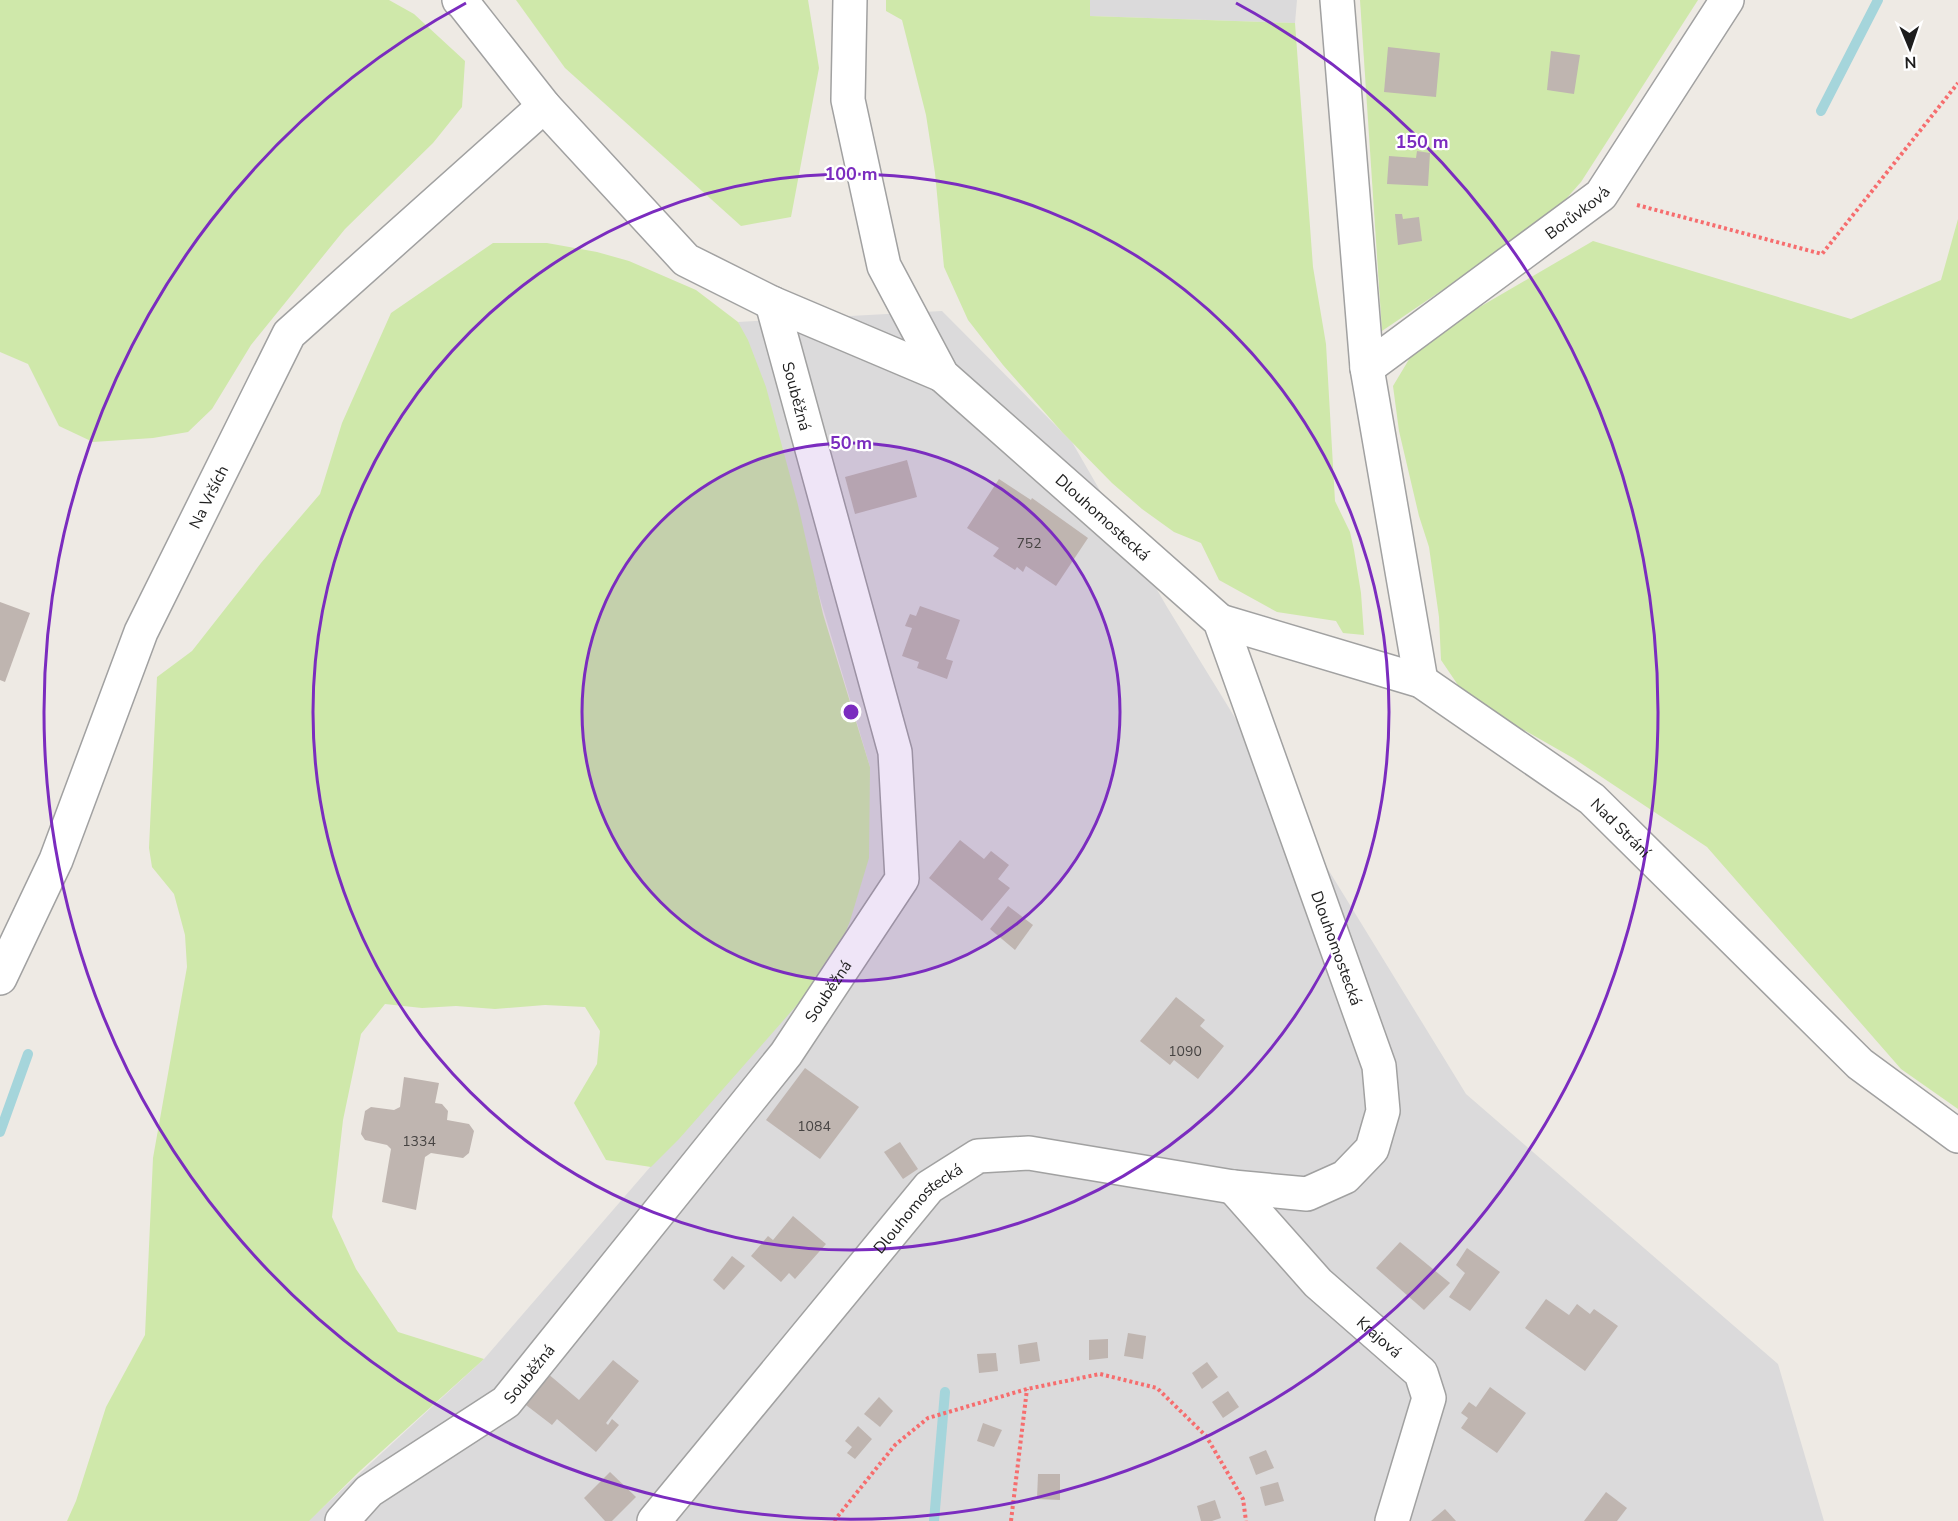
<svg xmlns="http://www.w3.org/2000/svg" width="1958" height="1521" font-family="'Nunito Sans',sans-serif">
	<rect width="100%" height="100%" fill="#eeeae4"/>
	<g fill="#dbdadb">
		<polygon points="1090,0 1297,0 1295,23 1090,16"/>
		<polygon points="942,311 1072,442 1167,607 1466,1094 1778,1364 1824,1521 308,1521 484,1359 838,950 870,767 738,322"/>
	</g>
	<g fill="#cfe8aa">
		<polygon points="0,0 389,0 414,14 465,61 462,107 433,143 345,229 251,345 212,409 188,432 153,438 93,442 59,426 28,364 0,352"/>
		<polygon points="516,0 808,0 819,68 791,217 741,226 565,68"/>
		<polygon points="886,0 1090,0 1090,16 1295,23 1313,267 1326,344 1335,501 1350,532 1354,550 1361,593 1364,635 1343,633 1336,621 1277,612 1219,580 1201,543 1174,532 1142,509 1112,483 1062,432 1003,365 968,320 944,267 935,173 926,115 902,20 886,11"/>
		<polygon points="1360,0 1698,0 1581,182 1550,217 1382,331"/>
		<polygon points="1958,219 1958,1109 1901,1069 1707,847 1573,758 1501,717 1462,691 1441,660 1439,617 1429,547 1419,516 1399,431 1393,386 1414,351 1459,319 1593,241 1851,319 1941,280"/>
		<polygon points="493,243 547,243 597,252 629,261 696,290 738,322 748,340 766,387 798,505 823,614 870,767 869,858 850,921 833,964 679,1139 651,1167 606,1160 574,1103 597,1064 600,1031 585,1007 545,1005 495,1009 456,1006 422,1008 385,1004 361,1034 343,1120 332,1217 356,1269 398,1332 484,1359 361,1470 309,1521 67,1521 76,1501 106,1407 145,1335 153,1158 187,967 185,935 174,894 152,867 149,848 157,677 192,651 261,563 320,494 342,423 391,313"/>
	</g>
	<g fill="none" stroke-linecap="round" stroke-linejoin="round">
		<g stroke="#a5d5db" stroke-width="10">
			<polyline points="1821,111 1878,0"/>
			<polyline points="0,1132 28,1054"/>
			<polyline points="934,1521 945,1392"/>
		</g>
	</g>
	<g fill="#bfb5b0">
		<polygon points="1388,47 1440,53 1436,97 1384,92"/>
		<polygon points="1551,51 1580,55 1574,94 1547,90"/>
		<polygon points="1417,151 1430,153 1428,186 1387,184 1389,156 1416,158"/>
		<polygon points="1395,214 1402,214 1403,219 1419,217 1422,241 1398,245"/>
		<polygon points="907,460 917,497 855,514 845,477"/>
		<polygon points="999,479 1031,500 1032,498 1088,538 1056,586 1026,566 1023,572 1017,567 1015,570 993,556 999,548 967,528"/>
		<polygon points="0,602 30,613 5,682 0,680"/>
		<polygon points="920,606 960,620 946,659 953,661 947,679 917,668 919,662 902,656 912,628 905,626 910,614 916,616"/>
		<polygon points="960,840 984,859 991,851 1009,865 998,879 1010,888 982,921 929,878"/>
		<polygon points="1008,906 1033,925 1015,950 990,929"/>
		<polygon points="1176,997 1205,1020 1200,1026 1224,1046 1198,1079 1174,1060 1170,1065 1140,1041"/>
		<polygon points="805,1068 859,1107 820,1159 766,1120"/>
		<polygon points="404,1077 439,1083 435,1103 442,1104 448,1111 447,1120 469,1124 474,1131 469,1153 463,1158 431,1153 425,1157 416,1210 382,1202 391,1149 387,1145 365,1140 361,1134 365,1111 371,1107 394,1110 400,1107"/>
		<polygon points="900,1142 918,1169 903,1179 884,1152"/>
		<polygon points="793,1216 826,1244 795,1279 789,1273 781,1282 751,1256 768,1236 773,1240"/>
		<polygon points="1400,1242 1450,1283 1424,1310 1376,1268"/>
		<polygon points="1467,1248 1500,1272 1470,1311 1449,1297 1465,1273 1456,1265"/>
		<polygon points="732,1256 745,1266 724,1290 713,1280"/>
		<polygon points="1546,1299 1569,1315 1577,1304 1590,1314 1594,1309 1618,1326 1585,1371 1525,1328"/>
		<polygon points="1128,1333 1146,1336 1143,1359 1124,1356"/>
		<polygon points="1108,1339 1108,1358 1089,1360 1089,1340"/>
		<polygon points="1037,1342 1040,1361 1020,1364 1018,1345"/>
		<polygon points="996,1353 998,1371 979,1373 977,1354"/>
		<polygon points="613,1360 639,1381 606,1423 608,1425 612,1419 619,1425 596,1452 557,1419 552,1425 522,1402 547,1373 579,1400"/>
		<polygon points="1207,1362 1218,1377 1202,1389 1192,1373"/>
		<polygon points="1490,1387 1526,1413 1497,1453 1461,1428 1468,1418 1461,1413 1469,1402 1476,1407"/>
		<polygon points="1228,1391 1239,1407 1223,1418 1212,1402"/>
		<polygon points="879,1397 893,1411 880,1427 864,1414"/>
		<polygon points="983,1423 1002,1430 994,1447 977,1441"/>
		<polygon points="858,1426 872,1439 855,1459 847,1453 852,1447 845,1441"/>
		<polygon points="1266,1450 1274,1468 1256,1475 1249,1457"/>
		<polygon points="610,1472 636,1497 612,1521 605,1521 584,1498"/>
		<polygon points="1038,1474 1060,1474 1060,1500 1037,1499"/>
		<polygon points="1278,1482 1284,1501 1265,1506 1260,1487"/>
		<polygon points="1606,1492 1627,1508 1617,1521 1584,1521"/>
		<polygon points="1215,1500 1221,1518 1212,1521 1201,1521 1197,1506"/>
		<polygon points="1445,1509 1456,1521 1431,1521"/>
	</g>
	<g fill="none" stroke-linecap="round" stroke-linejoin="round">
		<defs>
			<g id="minor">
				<polyline points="459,0 463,3 544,106 686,260 772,303 942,375"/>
				<polyline points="1337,0 1367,368"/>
				<path id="s1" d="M1220,621l201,60 171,118 268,265 98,72"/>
				<path id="s2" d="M1421,681l-54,-313 234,-173 126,-195"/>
				<path id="s3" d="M0,978l56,-118 85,-228 148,-298 255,-228"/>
				<path id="s4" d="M1233,1187l85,96 103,90 8,25 -37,123"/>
				<path id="s5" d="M342,1521l27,-30 137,-89 280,-348 116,-175 -7,-127 -123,-449"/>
			</g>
			<g id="tertiary">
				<path id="s6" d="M654,1521l275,-334 49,-31 51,-3 204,34 74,7 38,-17 27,-28 11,-38 -4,-45 -159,-445 -278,-246 -58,-109 -36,-166 2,-100"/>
			</g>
		</defs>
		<use href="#minor" stroke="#a1a1a1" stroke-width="36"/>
		<use href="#tertiary" stroke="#a1a1a1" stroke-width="36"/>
		<g stroke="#f66d6e" stroke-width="4" stroke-dasharray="3 3" stroke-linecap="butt">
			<polyline points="1637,205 1822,254 1958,83"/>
			<polyline points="834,1521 895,1445 928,1418 1027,1389 1100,1374 1157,1388 1206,1436 1243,1499 1246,1521"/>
			<polyline points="1011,1521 1027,1389"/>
		</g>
		<use href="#minor" stroke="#fff" stroke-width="33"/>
		<use href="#tertiary" stroke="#fff" stroke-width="33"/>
	</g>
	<circle cx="851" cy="712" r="269" fill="#7b2cbf" fill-opacity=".12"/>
	<g fill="none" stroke="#7b2cbf" stroke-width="3">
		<circle cx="851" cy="712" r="269"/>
		<circle cx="851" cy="712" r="538"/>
		<path d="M1236 3A807 807 0 1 1 466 3"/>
	</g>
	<g text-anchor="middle" stroke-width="4.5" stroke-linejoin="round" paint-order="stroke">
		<g font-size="14" fill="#464342">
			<text x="1029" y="548">752</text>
			<text x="1185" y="1056">1090</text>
			<text x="814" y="1131">1084</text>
			<text x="419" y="1146">1334</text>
		</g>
		<g font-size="16" fill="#1d1d1d" stroke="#fff">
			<text dy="6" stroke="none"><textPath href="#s2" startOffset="579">Borůvková</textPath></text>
			<text transform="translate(797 396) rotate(75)" y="6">Souběžná</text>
			<text dy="6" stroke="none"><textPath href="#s3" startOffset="525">Na Vrších</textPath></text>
			<text transform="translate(1103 517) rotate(42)" y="6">Dlouhomostecká</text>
			<text dy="6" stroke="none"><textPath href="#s1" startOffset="458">Nad Strání</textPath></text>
			<text transform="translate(1337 948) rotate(70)" y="6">Dlouhomostecká</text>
			<text dy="6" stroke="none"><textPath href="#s5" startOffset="726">Souběžná</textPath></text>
			<text dy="6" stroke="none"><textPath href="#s6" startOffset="410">Dlouhomostecká</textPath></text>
			<text dy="6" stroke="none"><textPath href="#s4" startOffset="210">Krajová</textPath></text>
			<text dy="6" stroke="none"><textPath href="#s5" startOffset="240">Souběžná</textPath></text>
		</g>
	</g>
	<circle cx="851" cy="712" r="9" fill="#7b2cbf" stroke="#fff" stroke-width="3"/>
	<g font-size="18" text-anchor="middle" font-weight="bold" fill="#7b2cbf" stroke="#fff" stroke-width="4.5" stroke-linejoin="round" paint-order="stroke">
		<text x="1422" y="148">150 m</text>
		<text x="851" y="180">100 m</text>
		<text x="851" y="449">50 m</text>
	</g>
	<g transform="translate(1910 48) rotate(178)" stroke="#ffffff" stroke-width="4.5" paint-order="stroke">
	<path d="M0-4.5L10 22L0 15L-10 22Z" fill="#1d1d1d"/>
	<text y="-9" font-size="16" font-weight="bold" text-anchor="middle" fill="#1d1d1d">N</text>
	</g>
</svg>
